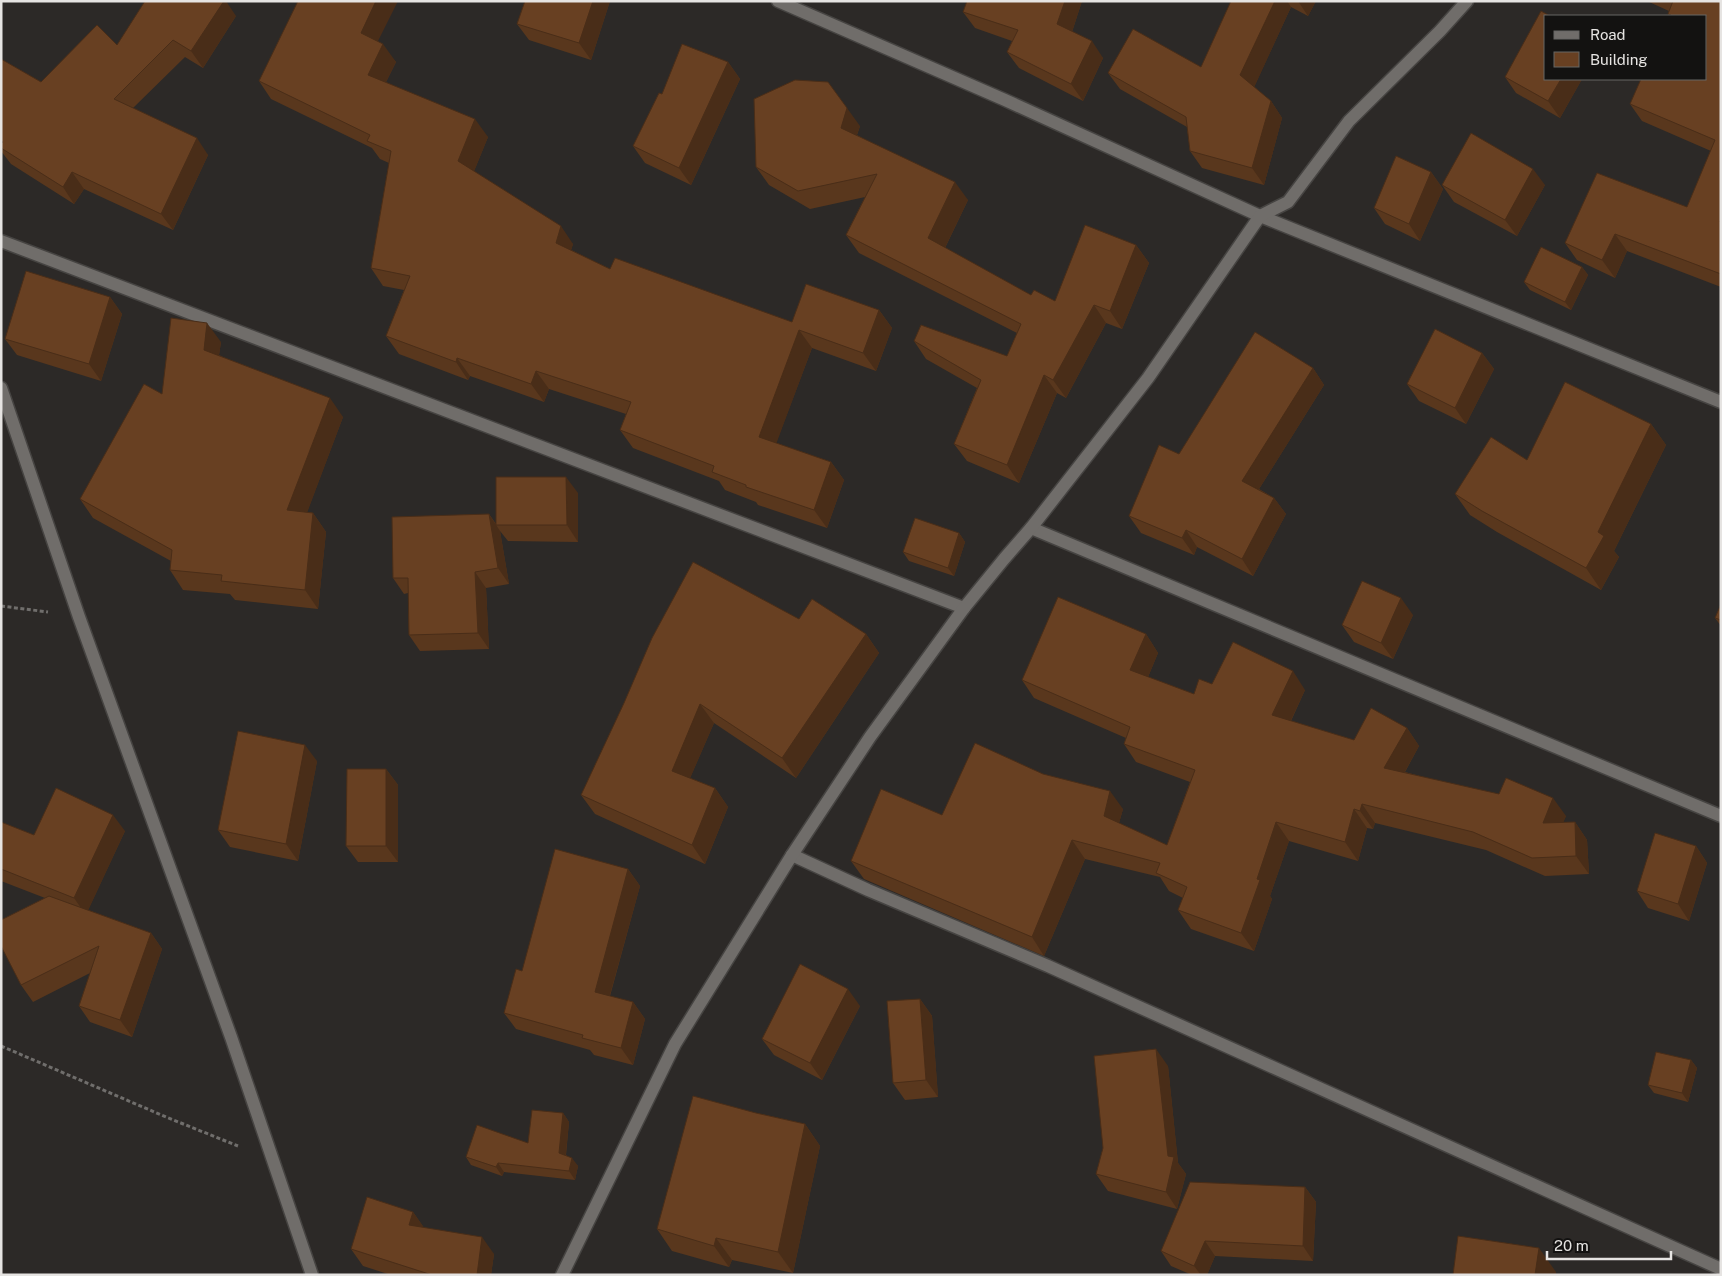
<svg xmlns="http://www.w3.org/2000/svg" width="1722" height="1276" font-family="'Public Sans',sans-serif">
	<rect width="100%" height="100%" fill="#2c2927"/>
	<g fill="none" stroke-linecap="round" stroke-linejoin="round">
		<defs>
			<g id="minor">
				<polyline points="778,1 1005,100 1260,216 1721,402"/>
				<polyline points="1,241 964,608"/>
				<polyline points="1,388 79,617 231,1037 312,1275"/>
				<polyline points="1031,528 1721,816"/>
				<polyline points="792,855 868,890 1048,966 1721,1269"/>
				<polyline points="562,1275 675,1044 792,855 870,737 964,608 1004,559 1031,528 1148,378 1260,216 1288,202 1349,121 1440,31 1467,1"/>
			</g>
		</defs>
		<use href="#minor" stroke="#464442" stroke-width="15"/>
		<g stroke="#706e6c" stroke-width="3" stroke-dasharray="4 2.5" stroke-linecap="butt">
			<polyline points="1,606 48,612"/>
			<polyline points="1,1046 166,1117 238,1146"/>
		</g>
		<use href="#minor" stroke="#706d6a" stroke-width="12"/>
	</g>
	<g fill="#59371d">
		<polygon points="525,1 610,1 591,60 529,40 517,24"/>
		<polygon points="967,1 1082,1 1072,32 1103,58 1083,101 1019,68 1007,52 1012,41 975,28 963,12"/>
		<polygon points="1231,1 1316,1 1308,16 1291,7 1254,87 1271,101 1282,118 1264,185 1202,168 1190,151 1187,127 1120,89 1108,73 1201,67"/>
		<polygon points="1647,1 1721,1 1721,287 1627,251 1615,278 1577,260 1565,243 1687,207 1711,151 1642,121 1630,104 1706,16 1669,16 1668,14 1669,11"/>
		<polygon points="236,16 203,68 185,57 133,108 208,155 173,230 84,189 74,204 11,164 1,151 1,59 41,82"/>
		<polygon points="378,42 396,62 386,82 488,137 474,171 573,244 571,250 610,269 792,322 879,310 892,328 876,371 812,348 776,443 831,462 844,480 827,528 758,505 756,502 725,490 719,481 633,448 620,430 626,414 549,389 544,402 470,376 468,380 399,354 386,336 404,290 383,286 371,268 389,163 380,159 372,148 271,99 259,81"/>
		<polygon points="728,62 740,79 691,185 645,163 633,146 662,94"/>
		<polygon points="1505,77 1546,79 1582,79 1560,118 1516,93"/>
		<polygon points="860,126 857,135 968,200 945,248 1031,295 1055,301 1136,245 1149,263 1122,329 1106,323 1066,398 1057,393 1019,483 967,461 954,444 977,388 926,359 914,341 1007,356 1017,333 859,253 846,235 865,197 810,209 769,185 756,167"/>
		<polygon points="1431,172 1443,189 1420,241 1385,224 1374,208"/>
		<polygon points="1442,185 1545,185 1517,236 1454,202"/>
		<polygon points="1582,267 1588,275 1571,310 1530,290 1524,282"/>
		<polygon points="110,297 122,314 101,381 17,355 5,339"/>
		<polygon points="221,342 219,355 343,417 307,512 313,513 326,532 318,609 235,600 230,594 183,590 170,570 171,561 93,518 80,499 162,394"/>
		<polygon points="1482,353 1494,369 1466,424 1419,401 1407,384"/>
		<polygon points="1313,368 1324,385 1259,489 1274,498 1286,514 1253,576 1197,547 1194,555 1141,533 1129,516 1179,454"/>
		<polygon points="1651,424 1666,445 1614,551 1619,557 1601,590 1497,532 1470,515 1455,494 1527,460"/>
		<polygon points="578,493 578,542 508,541 500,531 509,584 486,588 489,649 420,651 409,635 408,593 404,594 393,578 489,514 496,524"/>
		<polygon points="959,533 965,542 954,576 909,561 903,552"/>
		<polygon points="1721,604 1721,626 1715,618"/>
		<polygon points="1413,615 1393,659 1354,642 1342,625"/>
		<polygon points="799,619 866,634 879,653 796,778 714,723 690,778 715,788 728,807 705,864 595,814 581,795"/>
		<polygon points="1146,634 1158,653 1148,677 1194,694 1212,684 1305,690 1291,721 1354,740 1407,728 1419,746 1405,772 1566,816 1563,822 1575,822 1587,840 1589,874 1545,876 1486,850 1375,823 1373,829 1367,828 1358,861 1289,841 1270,896 1272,899 1254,951 1191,929 1178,910 1183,898 1169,891 1160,877 1085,859 1044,956 864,879 851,861 942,815 1043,774 1123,809 1119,823 1167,845 1190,782 1136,762 1124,744 1126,738 1034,698 1022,680"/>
		<polygon points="317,761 298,861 230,847 218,830"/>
		<polygon points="386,769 398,785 398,862 358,862 346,846"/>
		<polygon points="1,822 34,835 125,831 88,910 151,933 162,949 132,1037 90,1022 79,1006 90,973 33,1002 21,985 45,898 1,881"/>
		<polygon points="1696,846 1707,863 1689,921 1648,908 1637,891"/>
		<polygon points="628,869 640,886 610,996 633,1002 645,1019 633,1065 594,1055 590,1050 516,1029 504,1013 522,971"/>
		<polygon points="920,999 932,1016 938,1097 905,1100 893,1083"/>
		<polygon points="860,1006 822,1080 774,1055 762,1039"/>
		<polygon points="1691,1060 1697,1068 1688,1102 1654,1093 1648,1085"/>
		<polygon points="1168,1066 1178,1163 1186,1174 1177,1209 1108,1191 1096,1174"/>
		<polygon points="563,1113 569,1122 566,1155 578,1166 575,1180 504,1172 502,1176 471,1165 466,1157 528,1143"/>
		<polygon points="756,1113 805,1124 820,1146 793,1273 732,1260 729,1267 672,1251 657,1229"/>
		<polygon points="1305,1187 1316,1202 1313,1261 1215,1256 1207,1275 1192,1275 1171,1266 1161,1251"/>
		<polygon points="413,1212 424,1228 494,1254 491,1275 391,1275 363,1266 351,1249"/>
	</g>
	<g fill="#492d18">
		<polygon points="224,1 226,1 236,16 203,68 191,51"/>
		<polygon points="376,1 398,1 373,51 361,33"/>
		<polygon points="593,1 610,1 591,60 579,43"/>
		<polygon points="1065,1 1082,1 1069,41 1057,24"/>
		<polygon points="1275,1 1287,1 1291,7 1252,92 1240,75"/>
		<polygon points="1298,1 1316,1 1308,16"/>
		<polygon points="1092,41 1103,58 1083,101 1071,84"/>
		<polygon points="383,44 396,62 381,92 368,75"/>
		<polygon points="728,62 740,79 691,185 679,168"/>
		<polygon points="1561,79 1582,79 1560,118 1548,101"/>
		<polygon points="1271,101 1282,118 1264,185 1252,168"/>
		<polygon points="847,108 860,126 853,146 841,128"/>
		<polygon points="475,119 488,137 471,179 458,161"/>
		<polygon points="197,138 208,155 173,230 161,214"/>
		<polygon points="1533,169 1545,185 1517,236 1505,220"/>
		<polygon points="72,172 84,189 74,204 63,187"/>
		<polygon points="1431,172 1443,189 1420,241 1409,224"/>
		<polygon points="955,182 968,200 941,256 928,238"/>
		<polygon points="561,226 573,244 568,261 556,243"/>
		<polygon points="1615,234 1627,251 1615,278 1602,260"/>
		<polygon points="1136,245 1149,263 1122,329 1110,311"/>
		<polygon points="1582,267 1588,275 1571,310 1565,302"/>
		<polygon points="110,297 122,314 101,381 89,364"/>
		<polygon points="1094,305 1106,323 1066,398 1053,380"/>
		<polygon points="879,310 892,328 876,371 863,353"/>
		<polygon points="207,323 221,342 217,369 204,350"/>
		<polygon points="799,330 812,348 772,455 759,437"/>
		<polygon points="1482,353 1494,369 1466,424 1455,408"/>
		<polygon points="457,358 470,376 468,380 456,362"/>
		<polygon points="1313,368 1324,385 1254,497 1242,481"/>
		<polygon points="536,371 549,389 544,402 531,384"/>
		<polygon points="1044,375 1057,393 1019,483 1007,465"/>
		<polygon points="330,398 343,417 301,529 287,510"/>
		<polygon points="1651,424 1666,445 1614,551 1619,557 1601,590 1586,568 1598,532"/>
		<polygon points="831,462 844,480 827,528 814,510"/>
		<polygon points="566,477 578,493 578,542 567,525"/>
		<polygon points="1274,498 1286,514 1253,576 1242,559"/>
		<polygon points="313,513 326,532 318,609 305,590"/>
		<polygon points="489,514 500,531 509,584 498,568"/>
		<polygon points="1186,530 1197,547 1194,555 1182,538"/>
		<polygon points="959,533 965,542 954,576 948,568"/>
		<polygon points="475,572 486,588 489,649 478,633"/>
		<polygon points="1401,598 1413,615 1393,659 1381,643"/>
		<polygon points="866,634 879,653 796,778 782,758"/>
		<polygon points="1146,634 1158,653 1143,689 1130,670"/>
		<polygon points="1293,671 1305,690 1285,733 1272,715"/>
		<polygon points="700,704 714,723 685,790 672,771"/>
		<polygon points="1407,728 1419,746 1397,786 1384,768"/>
		<polygon points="305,745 317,761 298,861 286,844"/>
		<polygon points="386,769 398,785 398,862 386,846"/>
		<polygon points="715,788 728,807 705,864 692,845"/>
		<polygon points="1110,791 1123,809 1116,834 1104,816"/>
		<polygon points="1553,798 1566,816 1556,841 1543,823"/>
		<polygon points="1362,804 1375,823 1373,829 1360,811"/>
		<polygon points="1354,809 1367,828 1358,861 1345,842"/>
		<polygon points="113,815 125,831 86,915 74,898"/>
		<polygon points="1276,822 1289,841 1270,896 1272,899 1254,951 1241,933 1257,879"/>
		<polygon points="1575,822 1587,840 1589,874 1576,856"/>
		<polygon points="1072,840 1085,859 1044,956 1032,937"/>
		<polygon points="1696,846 1707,863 1689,921 1678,904"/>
		<polygon points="628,869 640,886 606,1009 595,992"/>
		<polygon points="151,933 162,949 132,1037 120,1020"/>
		<polygon points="848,989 860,1006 822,1080 810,1063"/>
		<polygon points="920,999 932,1016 938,1097 926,1080"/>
		<polygon points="633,1002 645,1019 633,1065 621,1048"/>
		<polygon points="1156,1049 1168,1066 1178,1163 1186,1174 1177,1209 1166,1192 1168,1156"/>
		<polygon points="1691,1060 1697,1068 1688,1102 1682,1093"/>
		<polygon points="563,1113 569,1122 565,1162 559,1153"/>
		<polygon points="805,1124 820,1146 793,1273 778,1252"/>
		<polygon points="572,1158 578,1166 575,1180 569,1171"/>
		<polygon points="498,1163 504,1172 502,1176 496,1167"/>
		<polygon points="1305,1187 1316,1202 1313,1261 1303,1246"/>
		<polygon points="413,1212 425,1229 409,1225"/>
		<polygon points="482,1237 494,1254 491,1275 477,1275"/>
		<polygon points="716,1238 732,1260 729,1267 714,1246"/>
		<polygon points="1205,1241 1215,1256 1207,1275 1201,1275 1194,1266"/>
		<polygon points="1539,1248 1556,1272 1556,1275 1535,1275"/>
	</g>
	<g fill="#684022" stroke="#492d18">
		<polygon points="145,1 224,1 191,51 173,40 114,99 197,138 161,214 72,172 63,187 1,148 1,144 3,142 1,141 1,59 41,82 97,25 117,45"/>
		<polygon points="298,1 376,1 361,33 383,44 368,75 475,119 458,161 561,226 556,243 610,269 615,258 792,322 806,284 879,310 863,353 799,330 759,437 831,462 814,510 746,487 746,485 712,472 714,466 620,430 631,402 536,371 531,384 457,358 456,362 386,336 410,276 371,268 391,151 367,141 370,135 259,81"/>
		<polygon points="525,1 593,1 579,43 517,24"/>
		<polygon points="967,1 1065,1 1057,24 1092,41 1071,84 1007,52 1018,30 963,12"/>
		<polygon points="1231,1 1275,1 1240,75 1271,101 1252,168 1190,151 1186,117 1108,73 1133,29 1201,67"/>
		<polygon points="1673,1 1721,1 1721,219 1720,222 1721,222 1721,274 1615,234 1602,260 1565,243 1597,173 1687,207 1715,140 1630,104 1641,79 1706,79 1706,16 1670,16 1671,15 1668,14"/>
		<polygon points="1541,11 1550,16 1546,16 1546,79 1561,79 1548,101 1505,77"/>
		<polygon points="682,44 728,62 679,168 633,146 659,93 662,94"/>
		<polygon points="795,80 828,82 847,108 841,128 955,182 928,238 1031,295 1034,290 1055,301 1085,225 1136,245 1110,311 1094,305 1053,380 1044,375 1007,465 954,444 981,380 914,341 921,325 1007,356 1021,324 846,235 877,174 798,191 756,167 754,99"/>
		<polygon points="1471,133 1533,169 1505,220 1442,185"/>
		<polygon points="1396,156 1431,172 1409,224 1374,208"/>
		<polygon points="1541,247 1582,267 1565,302 1524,282"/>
		<polygon points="26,271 110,297 89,364 5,339"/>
		<polygon points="171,318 207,323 204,350 330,398 287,510 313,513 305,590 221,581 222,575 170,570 172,550 80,499 144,384 162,394"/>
		<polygon points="1435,329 1482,353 1455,408 1407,384"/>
		<polygon points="1255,332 1313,368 1242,481 1274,498 1242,559 1186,530 1182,538 1129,516 1159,445 1179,454"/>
		<polygon points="1565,382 1651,424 1598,532 1604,536 1586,568 1482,511 1455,494 1491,437 1527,460"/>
		<polygon points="496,477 566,477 567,525 496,525"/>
		<polygon points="489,514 498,568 475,572 478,633 409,635 408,578 393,578 392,517"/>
		<polygon points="915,518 959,533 948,568 903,552"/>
		<polygon points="693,562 799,619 812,599 866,634 782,758 700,704 672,771 715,788 692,845 581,795 624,703 652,638"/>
		<polygon points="1362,581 1401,598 1381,643 1342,625"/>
		<polygon points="1058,597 1146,634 1130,670 1194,694 1199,679 1212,684 1233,642 1293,671 1272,715 1354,740 1371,708 1407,728 1384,768 1499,794 1506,778 1553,798 1543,823 1575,822 1576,856 1532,858 1473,832 1362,804 1360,811 1354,809 1345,842 1276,822 1257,879 1260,880 1241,933 1178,910 1187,887 1156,873 1160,863 1072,840 1032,937 851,861 881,789 942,815 975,743 1043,774 1110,791 1104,816 1167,845 1195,770 1124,744 1130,727 1022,680"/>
		<polygon points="1721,604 1721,620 1715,618"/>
		<polygon points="238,731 305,745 286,844 218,830"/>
		<polygon points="347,769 386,769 386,846 346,846"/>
		<polygon points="56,788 113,815 74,898 1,869 1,822 34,835"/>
		<polygon points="1655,833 1696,846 1678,904 1637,891"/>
		<polygon points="555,849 628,869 595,992 633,1002 621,1048 582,1038 583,1035 504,1013 516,969 522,971"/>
		<polygon points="49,896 151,933 120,1020 79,1006 99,946 21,985 1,946 1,920"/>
		<polygon points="800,964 848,989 810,1063 762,1039"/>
		<polygon points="920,999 926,1080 893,1083 887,1001"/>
		<polygon points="1156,1049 1168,1156 1174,1157 1166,1192 1096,1174 1103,1148 1094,1056"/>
		<polygon points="1656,1052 1691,1060 1682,1093 1648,1085"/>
		<polygon points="693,1096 756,1113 805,1124 778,1252 716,1238 714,1246 657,1229"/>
		<polygon points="532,1110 563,1113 559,1153 572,1158 569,1171 498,1163 496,1167 466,1157 477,1125 528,1143"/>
		<polygon points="1190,1182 1305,1187 1303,1246 1205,1241 1194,1266 1161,1251"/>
		<polygon points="367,1197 413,1212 409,1225 482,1237 477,1275 432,1275 351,1249"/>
		<polygon points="1458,1236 1539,1248 1535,1275 1453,1275"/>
	</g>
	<rect width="1722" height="1276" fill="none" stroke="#e6e4e2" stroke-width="5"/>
	<rect x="1544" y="15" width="162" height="65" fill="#131211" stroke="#676665"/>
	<rect x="1554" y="31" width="25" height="8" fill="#706d6a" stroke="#676665"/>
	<text x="1590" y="40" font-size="15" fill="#e6e4e2">Road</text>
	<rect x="1554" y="52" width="25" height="15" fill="#684022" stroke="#676665"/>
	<text x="1590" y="65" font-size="15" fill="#e6e4e2">Building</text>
	<path d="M1547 1251v8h124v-8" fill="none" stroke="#e6e4e2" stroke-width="2.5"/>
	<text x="1554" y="1251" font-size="15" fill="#e6e4e2" stroke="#131211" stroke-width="4" paint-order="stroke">20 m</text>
</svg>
